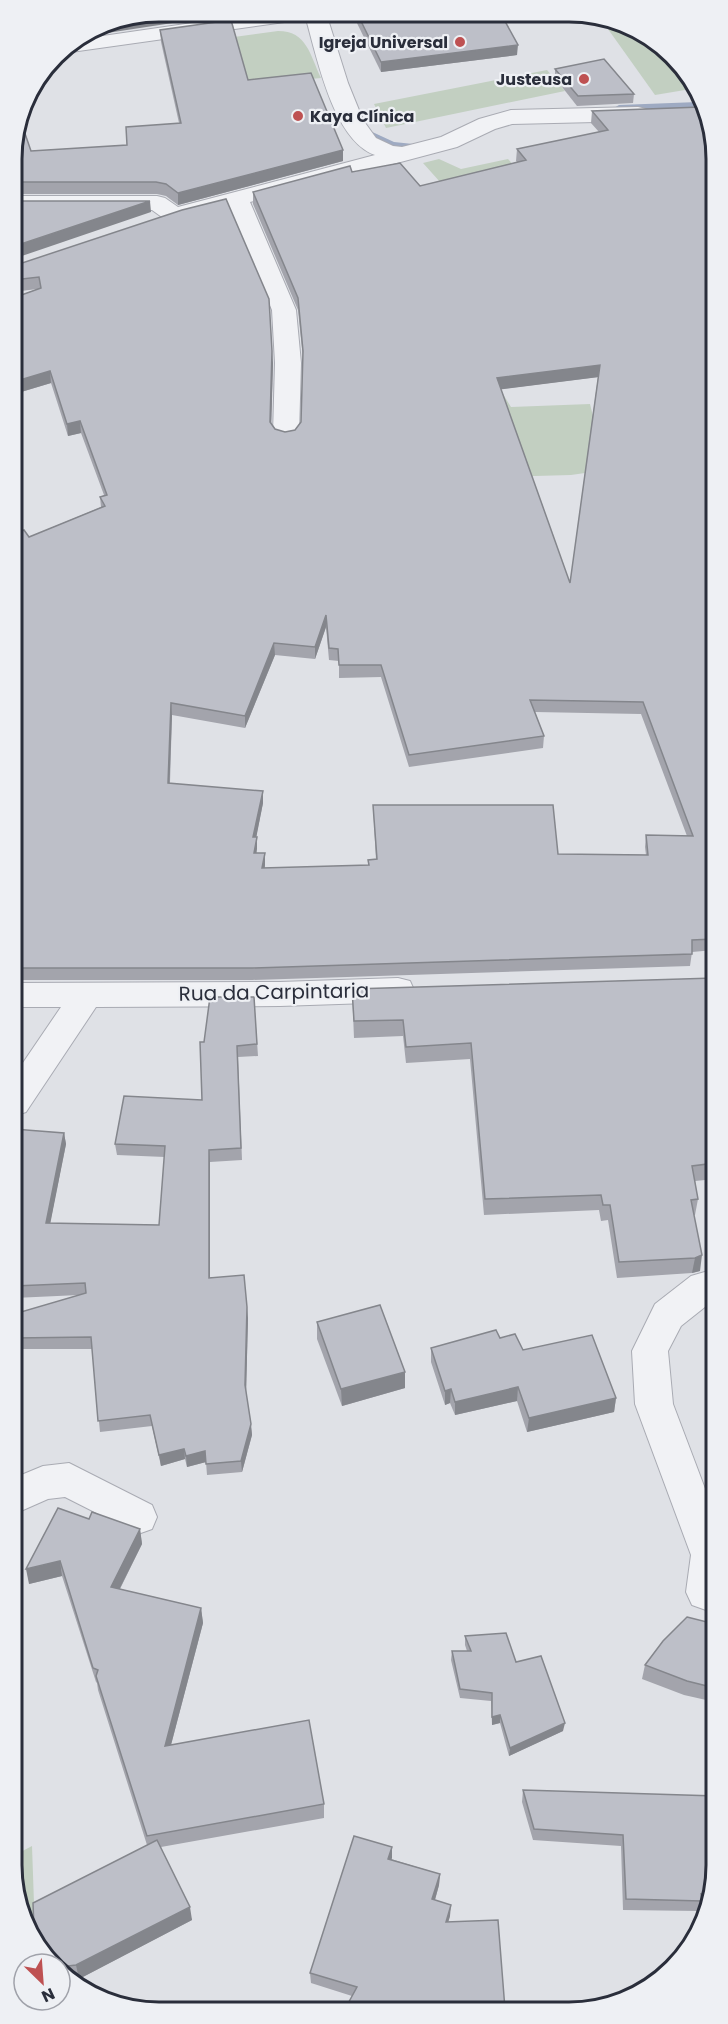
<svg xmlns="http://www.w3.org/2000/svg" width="728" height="2024" font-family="Poppins,sans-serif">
	<rect width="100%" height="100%" fill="#dfe1e6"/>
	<g fill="#c2cfc1">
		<polygon points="598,15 673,55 691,89 655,95"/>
		<path d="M278,31c29,0 32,24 43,47l-73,7 -14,-48z"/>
		<polygon points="547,70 565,91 386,128 374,104"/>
		<polygon points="439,159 461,169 508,159 553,209 458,202 423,163"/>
		<polygon points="503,394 511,407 590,404 606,470 571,475 369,481"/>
		<polygon points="32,1846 35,1932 15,1894 15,1855"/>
	</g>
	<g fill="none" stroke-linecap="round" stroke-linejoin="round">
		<g fill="#9eaac2" fill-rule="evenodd">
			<polygon points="324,13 336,13 321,24 319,31 313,31 311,23"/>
			<polygon points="698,102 701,108 619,111 614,108 619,105"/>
			<path d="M368,130l26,12 19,2 5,3c-15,10 -39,-5 -54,-12l-1,-2z"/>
		</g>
		<defs>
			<g id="street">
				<path d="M261,13h65l22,70 15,37 13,18 17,8 9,1 39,-10 38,-18 32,-9 127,-3 8,2 3,5 -3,5 -8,2 -126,3 -17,5 -38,18 -207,55 46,108 5,53 -2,71 -4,6 -9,2 -9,-2 -4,-6 2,-71 -3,-53 -44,-102 -54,14 -8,-2 -14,-10h-140v-14h145l8,2 13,9 197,-52c-42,-15 -58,-98 -69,-136l-249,35 18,-14z"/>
				<polygon points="398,978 410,981 414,990 410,999 398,1002 280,1006 96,1007 26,1112 14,1116 14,1076 61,1007 14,1007 14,983 280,982"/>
				<polygon points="715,1269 715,1299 681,1326 668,1351 673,1404 715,1515 715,1606 706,1610 692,1605 686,1592 691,1555 635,1404 632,1351 655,1304 691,1276"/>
				<polygon points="69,1463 152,1505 157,1517 152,1529 138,1534 65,1497 48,1499 14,1514 14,1478 43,1466"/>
			</g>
		</defs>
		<use href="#street" stroke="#a9abb3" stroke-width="2"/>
		<use href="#street" fill="#f1f2f5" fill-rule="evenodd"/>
	</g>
	<g fill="#a3a4ac" fill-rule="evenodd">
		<polygon points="352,13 501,14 517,55 381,72"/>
		<polygon points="160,30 248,80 343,150 343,161 178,205 166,196 157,194 12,194 12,149 31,151 127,145 179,123 161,42"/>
		<polygon points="555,69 634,94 633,103 577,106 555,78"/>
		<path d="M592,111l121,19 1,820 -22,2 -2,14 -438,14h-238l-1,-453 3,6 13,4 72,-30 -1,-10 4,-2 -23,-62 -13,3 -17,-53 -30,9 -8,-13v-81l24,-9 -24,3v-26l260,97 -2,60 4,6 10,3 10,-2 6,-8 2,-64 -5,-48 -45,-106v-12l99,-20 68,14 97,-24 -1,-1 1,-12 82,-17 -8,-9zM598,377l-28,206 -69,-194zM326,627l3,33 10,1v17l42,-1 28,90 134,-19 1,-12 -9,-24 106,2 46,122 -41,-1 -1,12 1,8 -88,-1 -185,-49 3,55h-8v5l-103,3v-15h-9v-16l7,-34 -93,-20 2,-68 73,13 30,-73 40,4z"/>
		<polygon points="714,978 715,1179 695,1181 698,1199 695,1215 694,1215 700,1271 692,1273 617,1278 608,1220 601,1221 599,1210 484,1215 470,1059 406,1063 403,1036 354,1038 352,989"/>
		<polygon points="254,997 258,1056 238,1057 242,1160 210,1162 210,1277 248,1318 246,1391 252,1435 242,1472 207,1475 206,1462 187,1467 185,1459 161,1466 152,1426 100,1432 92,1349 14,1349 14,1314 79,1295 14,1298 14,1129 64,1133 66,1144 50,1223 159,1225 165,1157 117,1155 115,1144 202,1100 204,1042"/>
		<polygon points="317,1322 405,1388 342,1406 317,1339"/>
		<polygon points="500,1338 616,1398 614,1412 527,1432 517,1401 455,1415 450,1403 445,1405 431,1362 431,1348"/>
		<polygon points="89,1519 140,1529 142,1544 120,1589 201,1608 203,1623 171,1745 324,1804 324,1818 161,1847 192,1920 79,1979 74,1979 60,1972 60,1964 147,1845 98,1690 97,1683 96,1682 62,1576 29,1584"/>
		<polygon points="715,1624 715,1702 684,1695 642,1679 645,1665"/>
		<polygon points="465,1636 516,1662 563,1731 509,1756 500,1723 492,1725 491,1701 460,1698 451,1660 452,1651 467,1651 465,1645"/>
		<polygon points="523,1790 716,1874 708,1906 701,1905 699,1911 623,1910 621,1846 533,1840 522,1802"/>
		<polygon points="392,1847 391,1859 440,1874 439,1885 435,1900 450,1916 448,1922 352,1996 311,1983 310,1973"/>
	</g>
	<g fill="#84868c">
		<polygon points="167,12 238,13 81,37 103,23"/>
		<polygon points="518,45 517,55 381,72 381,62"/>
		<polygon points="343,150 343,161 178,205 178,193"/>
		<polygon points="150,201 151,212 13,259 12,247"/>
		<polygon points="272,351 273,363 271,434 270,422"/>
		<polygon points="600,365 599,377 496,390 497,378"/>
		<polygon points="50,371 51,383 21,392 20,380"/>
		<polygon points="80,421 81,433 68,436 67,424"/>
		<polygon points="326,615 326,627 315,659 315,647"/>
		<polygon points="274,643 275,655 245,728 245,716"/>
		<polygon points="171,703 172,715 169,795 168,783"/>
		<polygon points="263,791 263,803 254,849 253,837"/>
		<polygon points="257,837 257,849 255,865 254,853"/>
		<polygon points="265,853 265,865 262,880 262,868"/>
		<polygon points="64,1133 66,1144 48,1235 46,1223"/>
		<polygon points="209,1150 210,1162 210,1289 209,1278"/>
		<polygon points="702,1255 700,1271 692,1273 695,1258"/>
		<polygon points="247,1307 248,1318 246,1396 245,1385"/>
		<polygon points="405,1372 405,1388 342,1406 341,1389"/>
		<polygon points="518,1387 517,1401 455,1415 455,1402"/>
		<polygon points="451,1389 450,1403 445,1405 445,1391"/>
		<polygon points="616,1398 614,1412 527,1432 529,1418"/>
		<polygon points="251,1424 252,1435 242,1472 241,1461"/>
		<polygon points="184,1449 185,1459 161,1466 159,1455"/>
		<polygon points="205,1451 206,1462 187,1467 186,1456"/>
		<polygon points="140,1529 142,1544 113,1602 111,1587"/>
		<polygon points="60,1561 62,1576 29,1584 26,1569"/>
		<polygon points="201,1608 203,1623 167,1760 165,1746"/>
		<polygon points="500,1715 500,1723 492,1725 492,1717"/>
		<polygon points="565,1723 563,1731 509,1756 510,1748"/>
		<polygon points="392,1847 392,1858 388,1870 388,1859"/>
		<polygon points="440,1874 439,1885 432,1910 432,1899"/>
		<polygon points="451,1905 450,1916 445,1933 446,1922"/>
		<polygon points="190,1907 192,1920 79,1979 76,1965"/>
	</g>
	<g fill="#bdbfc8" stroke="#84868c" stroke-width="1.5" fill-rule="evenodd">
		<polygon points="159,12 167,12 130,18"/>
		<polygon points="357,13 501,14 518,45 381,62"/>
		<polygon points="231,20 248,80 311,73 343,150 178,193 166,184 156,182 12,182 12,149 20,119 31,151 127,145 126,127 181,123 160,30"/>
		<polygon points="604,59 634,94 578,96 555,69"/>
		<path d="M701,107l12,23 1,809 -22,1v14l-440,14h-238l-1,-441 3,6 8,-3 5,7 76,-31 -5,-9 7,-2 -27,-74 -13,3 -17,-53 -30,9 -7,-11v-71l28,-10 -2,-11 -26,3v-14l169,-56 44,-11 43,100 3,52 -2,71 5,7 10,3 10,-2 6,-8 2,-71 -5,-53 -45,-106 97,-26 2,6 48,-9 20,23 106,-26 -9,-11 91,-19 -16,-19zM600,365l-30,218 -73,-205zM326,615l3,33 9,1 1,16h42l28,90 135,-19 -14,-36 113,2 50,134 -47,-1 2,20 -90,-1 -5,-49h-180l4,54 -9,1 1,5 -107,3 3,-15h-11l3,-16h-4l10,-46 -95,-8 3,-80 74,13 29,-73 41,4z"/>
		<polygon points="12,201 150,201 12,247"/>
		<polygon points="714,978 715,1163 692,1166 698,1199 691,1200 702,1255 695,1258 619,1262 610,1205 603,1205 601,1195 485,1199 471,1043 406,1047 403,1020 354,1021 352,989"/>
		<polygon points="210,997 254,997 257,1044 237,1046 241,1148 209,1150 209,1278 244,1275 247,1307 245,1385 251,1424 241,1461 206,1464 205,1451 186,1456 184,1449 159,1455 150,1415 98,1421 91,1337 14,1338 14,1314 86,1293 85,1283 14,1286 14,1129 64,1133 46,1223 159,1225 165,1146 115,1144 124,1096 202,1100 200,1042 204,1042"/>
		<polygon points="380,1305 405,1372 341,1389 317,1322"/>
		<polygon points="496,1330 500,1338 515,1334 523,1350 592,1335 616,1398 529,1418 518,1387 455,1402 451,1389 445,1391 431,1348"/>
		<polygon points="58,1508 89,1519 92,1512 140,1529 111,1587 201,1608 165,1746 309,1720 324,1804 147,1836 96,1676 98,1670 93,1668 60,1561 26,1569"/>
		<polygon points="687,1617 715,1624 715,1688 687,1681 645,1665 663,1641"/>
		<polygon points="506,1633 516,1662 541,1656 565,1723 510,1748 500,1715 492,1717 492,1693 460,1689 452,1651 471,1651 465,1636"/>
		<polygon points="523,1790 716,1796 716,1874 711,1896 701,1894 702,1901 626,1899 623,1835 534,1829"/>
		<polygon points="354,1836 392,1847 388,1859 440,1874 432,1899 451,1905 446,1922 498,1920 505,2009 345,2009 357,1987 310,1973"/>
		<polygon points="157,1840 190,1907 76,1965 60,1967 60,1964 53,1964 34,1929 33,1903"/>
		<polygon points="602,2002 603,2007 598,2009 544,2009"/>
	</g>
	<g fill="#be5152" stroke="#eef0f4" stroke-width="2">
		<circle cx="460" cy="42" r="6"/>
		<circle cx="584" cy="79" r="6"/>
		<circle cx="298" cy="116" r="6"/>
	</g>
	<g text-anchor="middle" stroke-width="4.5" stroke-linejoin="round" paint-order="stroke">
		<g font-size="16" font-weight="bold" fill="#2a2e3b" stroke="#eef0f4" text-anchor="end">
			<text x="448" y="48">Igreja Universal</text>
			<text x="572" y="85">Justeusa</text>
			<text x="310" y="122" text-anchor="start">Kaya Clínica</text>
		</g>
		<g font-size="20" fill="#2a2e3b" stroke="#eef0f4">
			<text transform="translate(274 992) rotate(-1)" y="7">Rua da Carpintaria</text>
		</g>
	</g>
	<path d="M0 0H728V2024H0ZM159 22H569A137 137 0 0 1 706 159V1865A137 137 0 0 1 569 2002H159A137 137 0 0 1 22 1865V159A137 137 0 0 1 159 22Z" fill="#eef0f4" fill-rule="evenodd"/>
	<path fill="none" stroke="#2a2e3b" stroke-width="3" d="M159 22H569A137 137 0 0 1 706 159V1865A137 137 0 0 1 569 2002H159A137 137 0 0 1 22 1865V159A137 137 0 0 1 159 22Z"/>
	<g transform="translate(42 1982) rotate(155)"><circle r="28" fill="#eef0f4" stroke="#a0a2aa" stroke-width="1.5"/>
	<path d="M0-4.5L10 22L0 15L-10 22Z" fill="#be5152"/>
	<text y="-9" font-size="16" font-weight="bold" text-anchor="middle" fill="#2a2e3b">N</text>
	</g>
</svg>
